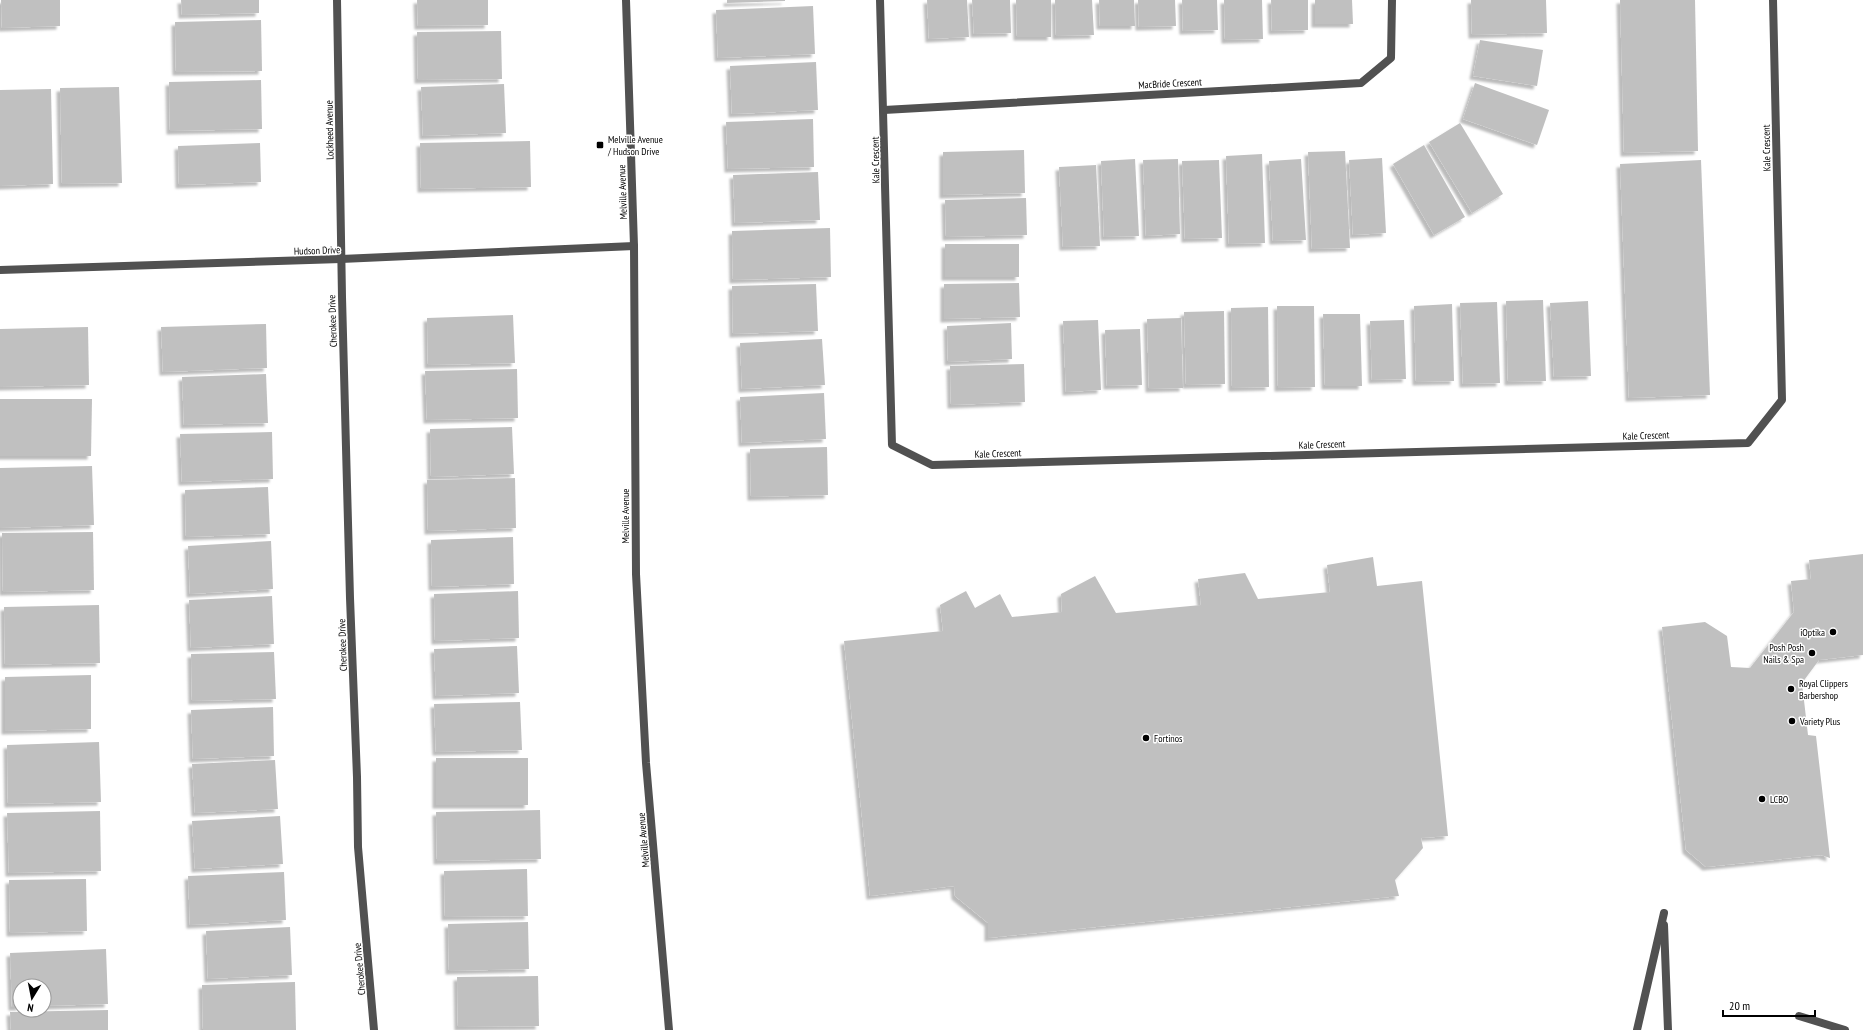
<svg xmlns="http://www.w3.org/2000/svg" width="1863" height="1030" font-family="'PT Sans Narrow',sans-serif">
	<defs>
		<filter id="shadow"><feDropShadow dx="-3.5" dy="3.5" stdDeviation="1" flood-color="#0004"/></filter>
	</defs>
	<rect width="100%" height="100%" fill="#fff"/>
	<g fill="#c0c0c0" filter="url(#shadow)">
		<polygon points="1,0 60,0 60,26 2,28"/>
		<polygon points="181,0 259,0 259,13 182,15"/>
		<polygon points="417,0 488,0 488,25 418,26"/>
		<polygon points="727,0 785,0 785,1 727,3"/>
		<polygon points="927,0 967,0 969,37 929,39"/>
		<polygon points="972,0 1010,0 1011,33 974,34"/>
		<polygon points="1016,0 1051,0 1051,37 1017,37"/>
		<polygon points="1055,0 1092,0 1094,35 1056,36"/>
		<polygon points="1099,0 1134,0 1135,26 1100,26"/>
		<polygon points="1138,0 1175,0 1176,26 1139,27"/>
		<polygon points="1182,0 1217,0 1218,30 1183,31"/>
		<polygon points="1224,0 1262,0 1263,39 1225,40"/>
		<polygon points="1271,0 1308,0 1308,30 1272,31"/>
		<polygon points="1315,0 1352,0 1353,24 1315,24"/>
		<polygon points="1471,0 1546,0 1547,33 1472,35"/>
		<polygon points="1620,0 1695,0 1698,151 1624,153"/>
		<polygon points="813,6 815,54 718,58 716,10"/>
		<polygon points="261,20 262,71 176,72 175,22"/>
		<polygon points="501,31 502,79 418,80 417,32"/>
		<polygon points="1480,40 1543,50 1537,86 1473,76"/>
		<polygon points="816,62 818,110 732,114 730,66"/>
		<polygon points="261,80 262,129 170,131 169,82"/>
		<polygon points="1475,83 1549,110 1537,145 1463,119"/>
		<polygon points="504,84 506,133 423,136 421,87"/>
		<polygon points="119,87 122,183 62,184 60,88"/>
		<polygon points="51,89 53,184 0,186 0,90"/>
		<polygon points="813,119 814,167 728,169 726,122"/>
		<polygon points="1460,123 1503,194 1472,213 1429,142"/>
		<polygon points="530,141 531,187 421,189 420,143"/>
		<polygon points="260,143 261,182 179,185 178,146"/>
		<polygon points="1424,145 1465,217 1434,235 1393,164"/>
		<polygon points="1024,150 1025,193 943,195 943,152"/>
		<polygon points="1345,151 1350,248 1312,249 1308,152"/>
		<polygon points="1262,154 1265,243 1229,244 1226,156"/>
		<polygon points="1382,158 1386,233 1353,235 1349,160"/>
		<polygon points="1135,159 1139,236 1104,237 1101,161"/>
		<polygon points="1178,159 1180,234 1146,236 1143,160"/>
		<polygon points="1301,159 1306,240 1273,241 1269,161"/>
		<polygon points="1219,160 1222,238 1185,239 1182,161"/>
		<polygon points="1701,160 1710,395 1629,398 1620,164"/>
		<polygon points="1096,165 1100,246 1063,247 1059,167"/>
		<polygon points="818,172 820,220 735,223 733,175"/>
		<polygon points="1026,198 1027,235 946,237 945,200"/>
		<polygon points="830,228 831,277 733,280 732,231"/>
		<rect x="945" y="244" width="74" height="33"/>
		<polygon points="1019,283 1020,317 944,319 944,284"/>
		<polygon points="816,284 818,331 733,334 732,286"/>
		<polygon points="1543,300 1546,381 1508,382 1506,301"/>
		<polygon points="1588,301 1591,376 1554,377 1550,303"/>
		<polygon points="1497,302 1500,383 1463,384 1460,303"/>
		<polygon points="1452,304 1454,381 1416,382 1414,306"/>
		<polygon points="1277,306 1314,306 1315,387 1278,388"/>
		<polygon points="1268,307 1269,387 1232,388 1231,308"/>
		<polygon points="1224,311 1225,384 1186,385 1184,312"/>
		<polygon points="1323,314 1360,314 1362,386 1325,386"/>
		<polygon points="513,315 515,363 428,365 427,318"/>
		<polygon points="1181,318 1183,388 1149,389 1147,319"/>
		<polygon points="1098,320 1101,390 1066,392 1063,321"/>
		<polygon points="1404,320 1406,379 1372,380 1370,321"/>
		<polygon points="1011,323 1012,359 948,362 947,326"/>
		<polygon points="266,324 267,368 163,372 161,327"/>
		<polygon points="88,327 89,385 0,387 0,329"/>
		<polygon points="1140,329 1142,385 1107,386 1105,330"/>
		<polygon points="822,339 825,385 742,389 740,343"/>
		<polygon points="1024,364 1025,402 951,405 950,366"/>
		<polygon points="517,369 518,418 427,420 425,371"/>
		<polygon points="266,374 268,423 184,425 182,377"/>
		<polygon points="824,393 826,439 742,443 740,397"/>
		<polygon points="0,399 92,399 91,456 0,456"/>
		<polygon points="512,427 514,474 431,477 430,429"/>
		<polygon points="272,432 273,479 182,482 180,434"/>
		<polygon points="827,447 828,495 751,497 750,449"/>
		<polygon points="92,466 94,525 0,528 0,468"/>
		<polygon points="515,478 516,528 428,531 427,480"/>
		<polygon points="268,487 270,534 186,537 185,490"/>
		<polygon points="93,532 94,590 3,592 2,533"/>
		<polygon points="513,537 514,584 432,587 431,540"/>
		<polygon points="271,541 273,589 190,594 188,546"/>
		<polygon points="1863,554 1863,655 1819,660 1802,683 1808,735 1816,736 1830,858 1821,855 1706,867 1686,850 1662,627 1705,622 1727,636 1731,667 1750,668 1794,612 1791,581 1811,579 1809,560"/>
		<polygon points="1373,557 1377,586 1422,581 1448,836 1421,838 1423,848 1395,880 1399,896 988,938 988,923 955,896 954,886 870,896 844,641 943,631 940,605 966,591 975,608 1000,594 1012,617 1062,612 1061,594 1095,576 1116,613 1201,605 1198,579 1245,573 1258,599 1330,592 1327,565"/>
		<polygon points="518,591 519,638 435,641 434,594"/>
		<polygon points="272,596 274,644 191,648 189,600"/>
		<polygon points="99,605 100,663 5,665 4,607"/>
		<polygon points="517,646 519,693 436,696 434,649"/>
		<polygon points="274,652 276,699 192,701 191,654"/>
		<polygon points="91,675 91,729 5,731 5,677"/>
		<polygon points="520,702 522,750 436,752 434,704"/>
		<polygon points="273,707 274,756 193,759 191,710"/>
		<polygon points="99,742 101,802 8,804 7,745"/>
		<rect x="436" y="758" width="92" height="47"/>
		<polygon points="275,760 278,809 195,813 192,764"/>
		<polygon points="540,810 541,859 437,861 436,812"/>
		<polygon points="100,811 101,871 9,873 7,813"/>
		<polygon points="280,816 283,864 195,869 192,821"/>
		<polygon points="527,869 528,916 445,917 444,871"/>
		<polygon points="284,872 286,920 190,925 188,876"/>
		<polygon points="86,879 87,931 10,933 9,880"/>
		<polygon points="528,922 529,969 449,971 448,924"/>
		<polygon points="290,927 292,975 208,979 206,931"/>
		<polygon points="106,949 108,1004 44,1006 44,986 20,986 20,1007 12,1007 10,953"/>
		<polygon points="538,976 539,1026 458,1027 457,977"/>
		<polygon points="295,982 296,1030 203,1030 202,985"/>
		<polygon points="108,1010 108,1030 11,1030 10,1012"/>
	</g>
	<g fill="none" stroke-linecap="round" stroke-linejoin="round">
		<g stroke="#515151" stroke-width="8">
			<polyline points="1664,925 1668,1030"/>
			<polyline points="1799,1016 1845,1030"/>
			<polyline points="1637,1030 1664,913"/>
		</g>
		<g stroke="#515151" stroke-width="8">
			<polyline points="337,0 342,297 350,598 357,777 358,847 374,1030"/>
			<polyline points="880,0 892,445 932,465 1748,443 1782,400 1773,0"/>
			<polyline points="884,110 1361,83 1391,58 1392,0"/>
			<polyline points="0,270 341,259 634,246"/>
		</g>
		<polyline stroke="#515151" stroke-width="8" points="626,0 634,246 636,574 646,763 669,1030"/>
	</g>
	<g fill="#000" stroke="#fff" stroke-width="1.5">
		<rect x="596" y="141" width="8" height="8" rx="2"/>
		<circle cx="1833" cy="632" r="4"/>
		<circle cx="1812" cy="653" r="4"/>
		<circle cx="1791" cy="689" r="4"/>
		<circle cx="1792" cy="721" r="4"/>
		<circle cx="1146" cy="738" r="4"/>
		<circle cx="1762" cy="799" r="4"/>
	</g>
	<g text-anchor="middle" stroke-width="3" stroke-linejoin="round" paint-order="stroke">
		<g font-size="10" fill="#000" stroke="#fff">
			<text transform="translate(1170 83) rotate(-3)" y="4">MacBride Crescent</text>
			<text transform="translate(329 130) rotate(-91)" y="4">Lockheed Avenue</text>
			<text transform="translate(1766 148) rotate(-91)" y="4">Kale Crescent</text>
			<text transform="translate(875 160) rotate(-91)" y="4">Kale Crescent</text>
			<text transform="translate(622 192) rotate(-92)" y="4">Melville Avenue</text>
			<text transform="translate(317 250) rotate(-2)" y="4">Hudson Drive</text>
			<text transform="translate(332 321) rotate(-92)" y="4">Cherokee Drive</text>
			<text transform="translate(1646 435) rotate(-2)" y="4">Kale Crescent</text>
			<text transform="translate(1322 444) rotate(-2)" y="4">Kale Crescent</text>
			<text transform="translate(998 453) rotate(-2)" y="4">Kale Crescent</text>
			<text transform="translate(625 516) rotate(-90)" y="4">Melville Avenue</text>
			<text transform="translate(342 645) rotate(-92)" y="4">Cherokee Drive</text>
			<text transform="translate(643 840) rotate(-95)" y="4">Melville Avenue</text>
			<text transform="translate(359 969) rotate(-95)" y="4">Cherokee Drive</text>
		</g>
		<g font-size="10" fill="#000" stroke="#fff" text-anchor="start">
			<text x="608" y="143">Melville Avenue<tspan x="608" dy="12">/ Hudson Drive</tspan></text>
			<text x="1825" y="636" text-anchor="end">iOptika</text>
			<text x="1804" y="651" text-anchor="end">Posh Posh<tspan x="1804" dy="12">Nails &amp; Spa</tspan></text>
			<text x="1799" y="687">Royal Clippers<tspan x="1799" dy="12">Barbershop</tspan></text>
			<text x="1800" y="725">Variety Plus</text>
			<text x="1154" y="742">Fortinos</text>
			<text x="1770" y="803">LCBO</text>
		</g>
	</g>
	<g transform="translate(32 998) rotate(190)"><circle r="19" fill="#ffffff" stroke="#999999"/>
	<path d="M0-3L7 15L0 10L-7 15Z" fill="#000000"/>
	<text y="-6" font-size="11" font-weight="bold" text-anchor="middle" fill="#000000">N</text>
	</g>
	<path d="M1723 1010v6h92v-6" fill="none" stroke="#000000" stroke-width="2"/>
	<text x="1729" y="1010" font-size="12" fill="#000000" stroke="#ffffff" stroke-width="3" paint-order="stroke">20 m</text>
</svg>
